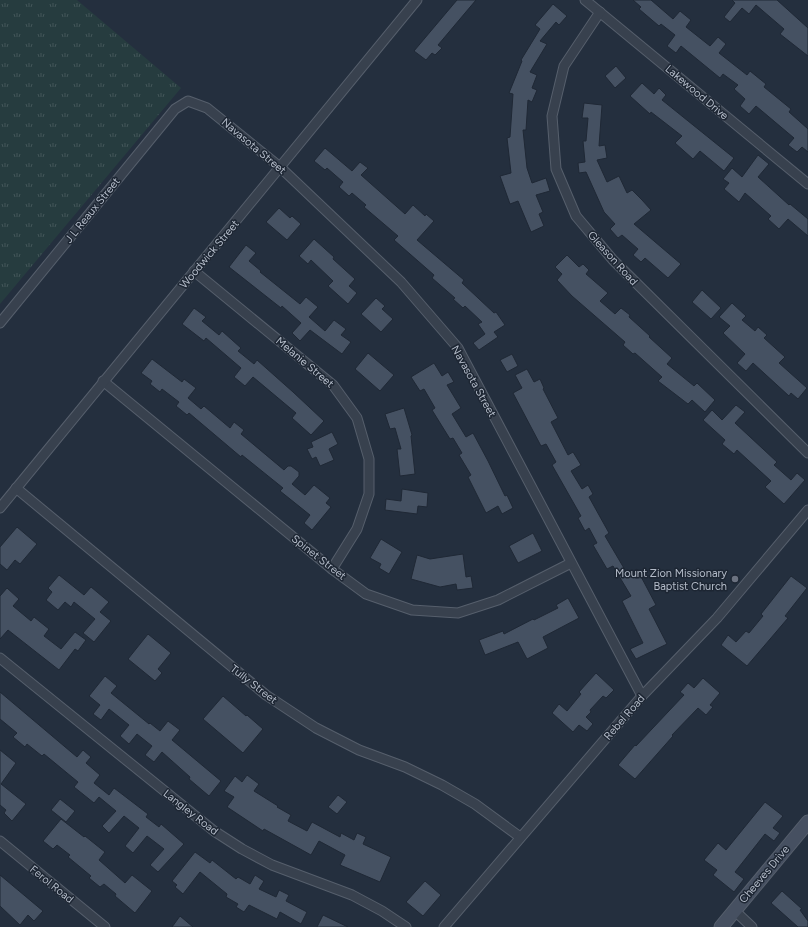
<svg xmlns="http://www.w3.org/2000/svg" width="808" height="927" font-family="Figtree,sans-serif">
	<defs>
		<pattern id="grass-tufts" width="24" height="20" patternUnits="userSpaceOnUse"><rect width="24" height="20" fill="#263c3f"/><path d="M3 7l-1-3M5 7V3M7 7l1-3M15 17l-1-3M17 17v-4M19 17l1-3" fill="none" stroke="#435659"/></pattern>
	</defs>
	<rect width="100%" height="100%" fill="#242f3e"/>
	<polygon fill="url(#grass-tufts)" points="0,0 77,0 181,88 0,304"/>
	<g fill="#455162" stroke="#1f2835">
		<polygon points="457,0 476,0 438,45 442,48 435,55 432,53 426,60 414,51"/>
		<polygon points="633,0 651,0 673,19 680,11 691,20 686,27 710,46 718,37 726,44 719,53 747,75 750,71 766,84 764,87 791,109 789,112 808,129 808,152 802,147 797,152 788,145 794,138 756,106 749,114 740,106 745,99 734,89 738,85 723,74 720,78 681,46 676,53 667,46 675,35 661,24 659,26 639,9 641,7"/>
		<polygon points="732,0 777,0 808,28 808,56 780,34 784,29 756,5 749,14 742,8 730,22 724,17 735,3"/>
		<polygon points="553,4 567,16 559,25 556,22 540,41 547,44 530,72 537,75 532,88 537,90 532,102 528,100 526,130 523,130 527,168 532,183 546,178 550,191 536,195 543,212 539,214 544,226 531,232 518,201 510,204 500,176 511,173 507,138 510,137 513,94 509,93 522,61 521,60 540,29 535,25"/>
		<polygon points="616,66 626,78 615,88 605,76"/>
		<polygon points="642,83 654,94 659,88 666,95 662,100 734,158 724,171 700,151 693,159 675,143 682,136 651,112 650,114 630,96"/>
		<polygon points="584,103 602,105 599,146 605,145 607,158 597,160 607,182 619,176 627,193 632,190 642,200 651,210 634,224 681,264 668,278 645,258 641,262 633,255 638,249 622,235 618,238 610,229 615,224 604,212 586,172 579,173 578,163 585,162 583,141 586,141 588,118 582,118"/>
		<polygon points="325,148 352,171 360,162 368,168 361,175 405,214 413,205 425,216 426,214 434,221 417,240 464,280 462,283 494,313 496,312 505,325 494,332 498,337 479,350 473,343 485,334 478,324 482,322 465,306 463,308 453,299 455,298 432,278 434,275 394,240 398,236 364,207 366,205 352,193 349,196 339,187 343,182 327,168 325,170 314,161"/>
		<polygon points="758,155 769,164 758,177 789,205 790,204 808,219 808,236 788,219 779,229 768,219 771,216 745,193 739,202 724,189 729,183 723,179 732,168 742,177"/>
		<polygon points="279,208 290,218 292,216 301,224 287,240 266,222"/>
		<polygon points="314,239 334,257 333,259 355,279 349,286 357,293 348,304 328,286 333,281 311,260 308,264 299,256"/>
		<polygon points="246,245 256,253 249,261 261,271 260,272 300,304 306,297 318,307 309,317 325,331 334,320 346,329 341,335 351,342 342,354 310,330 300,341 292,333 301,323 282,306 281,308 229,267"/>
		<polygon points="567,255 579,267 583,264 589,270 586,274 608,293 600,301 615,314 621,308 630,315 629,317 650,336 649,337 672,358 667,364 694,386 697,383 715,400 705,412 692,400 688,404 658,381 662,377 635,353 633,354 623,345 625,342 572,296 557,280 562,274 555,267"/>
		<polygon points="702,290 721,308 711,319 692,302"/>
		<polygon points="376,298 385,306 382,309 393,319 381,332 361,314"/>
		<polygon points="732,303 746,316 742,320 755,331 758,327 767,335 764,338 785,357 779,363 807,388 798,399 791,393 789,396 753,363 746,371 737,363 745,354 723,333 730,326 719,317"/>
		<polygon points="194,308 206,317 202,321 219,335 222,331 241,348 238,351 254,364 257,360 293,392 324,421 311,435 292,418 296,413 253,377 245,386 234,377 241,368 206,338 204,341 182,324"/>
		<polygon points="368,353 394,375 380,391 355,369"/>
		<polygon points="512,354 518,366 507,372 500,360"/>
		<polygon points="152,359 182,382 184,379 196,388 188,398 201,409 204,406 230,428 234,422 244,430 241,434 284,470 288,466 291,466 299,472 299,476 292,484 305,495 314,485 330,498 326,503 331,507 312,530 304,523 310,515 280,491 283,488 242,455 241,457 189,413 187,415 176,406 179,402 162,389 160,392 150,384 152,381 141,373"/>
		<polygon points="434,363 442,376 448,372 454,382 447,385 461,408 452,414 466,437 473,433 488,461 505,496 507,495 513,508 502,514 498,506 486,513 468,477 471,475 459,455 462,453 453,438 450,439 432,410 435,408 424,389 420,391 411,377"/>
		<polygon points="527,369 534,382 540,379 544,388 543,389 558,418 551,422 568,455 573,452 581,465 571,471 582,489 588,485 593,494 589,497 609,533 605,536 628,575 637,569 656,605 649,609 667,644 636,659 630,649 643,643 622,601 631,596 613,566 607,569 593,545 597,543 589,528 585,531 578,518 581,516 552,465 556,462 546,444 541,446 513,393 522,388 515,375"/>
		<polygon points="736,405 745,412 735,423 777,462 774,465 791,480 797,473 805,480 784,504 765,487 771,481 737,450 734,454 722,444 725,440 703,420 712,410 722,420"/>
		<polygon points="404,408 412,435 411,436 415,474 400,476 397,449 401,449 395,428 390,429 385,414"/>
		<polygon points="332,432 338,444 329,449 334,460 320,466 316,457 312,459 307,449 313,447 311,442"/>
		<polygon points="402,489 428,493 427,507 418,506 417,514 385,510 386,499 401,501"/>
		<polygon points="17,527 37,544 20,564 15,560 7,570 0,564 0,547"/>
		<polygon points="533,533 542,551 518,563 509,546"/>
		<polygon points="381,539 402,552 389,574 379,568 381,564 370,558"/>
		<polygon points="463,554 466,577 471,576 473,588 457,590 456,584 440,587 411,579 417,555 430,559"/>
		<polygon points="59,575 84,595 91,587 109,602 100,612 111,621 94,642 83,633 95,619 74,602 71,607 65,602 58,610 46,600 52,592 48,588"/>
		<polygon points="791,576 807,588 785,616 788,618 747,666 721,645 728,635 736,642 746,631 749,633 763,616 761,614"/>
		<polygon points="7,588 19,599 13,606 31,621 34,617 49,629 44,636 61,649 75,632 86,640 78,651 75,649 59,670 8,630 0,639 0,596"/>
		<polygon points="568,598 579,618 543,637 548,648 527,659 518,642 485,655 479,640 503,631 504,634 533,619 534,620 558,608 556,605"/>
		<polygon points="148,634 171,653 158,669 162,673 155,681 128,659"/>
		<polygon points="596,673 614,690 606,698 603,696 590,710 591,712 586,717 593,724 587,731 579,725 573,732 552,713 559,704 567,711 581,694 579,692"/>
		<polygon points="105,676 117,686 111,693 149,724 150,723 160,731 168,721 180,730 172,740 221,781 209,796 189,779 190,777 162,752 154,762 145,755 152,746 137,734 129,744 120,736 129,725 109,709 101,720 93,714 100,705 89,696"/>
		<polygon points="703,678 720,693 710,705 713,707 706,715 698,708 672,735 673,736 635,779 618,765 635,745 636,746 684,695 680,692 688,683 694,688"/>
		<polygon points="0,692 77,757 83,750 91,757 86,763 100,775 94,783 109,795 114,788 148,814 146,817 159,827 161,824 184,844 158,872 150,865 164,849 147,836 133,853 125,846 139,828 124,816 109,833 102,826 116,811 99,797 94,803 74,787 78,782 44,754 42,756 27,744 25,747 13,737 17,733 0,719"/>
		<polygon points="223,696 246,716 247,715 263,729 243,753 203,719"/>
		<polygon points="0,750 16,763 1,784 26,804 12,821 4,813 6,810 0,805"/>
		<polygon points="247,775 259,784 254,791 278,806 277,807 291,815 288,821 307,831 312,822 340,837 341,833 354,840 357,833 366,837 363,844 391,857 380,882 340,865 345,855 319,841 311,855 264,829 263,831 227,807 234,797 224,791 235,776 242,782"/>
		<polygon points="338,795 347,802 337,814 328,807"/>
		<polygon points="60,799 75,811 66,822 51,810"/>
		<polygon points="765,802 783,816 773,828 780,833 774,841 765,834 735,872 744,879 734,892 713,875 717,870 704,860 718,843 726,850"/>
		<polygon points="61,819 84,837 85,836 105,852 99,860 125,883 132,875 152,891 135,913 115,896 116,894 104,884 100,887 89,878 91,876 68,857 70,855 57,845 53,849 43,841"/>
		<polygon points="195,852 210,863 212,860 236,879 238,877 250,884 255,875 264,881 259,889 276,897 279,890 289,895 286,901 307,912 301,924 280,912 277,919 249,905 244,912 236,907 238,904 226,897 227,894 200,872 183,894 175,887 177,885 172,881"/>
		<polygon points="0,875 43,911 34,921 28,915 20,925 0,906"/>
		<polygon points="425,881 441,895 423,916 406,902"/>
		<polygon points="782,891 802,909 800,910 808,921 808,927 798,927 771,903"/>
		<polygon points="323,915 348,927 317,927"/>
		<polygon points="180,916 193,927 172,927"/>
	</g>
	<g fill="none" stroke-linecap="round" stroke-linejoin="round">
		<defs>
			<g id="street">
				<polyline points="585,0 808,184"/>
				<polyline points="600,12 564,66 552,116 556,169 576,216 613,260 808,453"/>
				<polyline points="194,271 333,385 357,418 369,459 369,494 357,529 332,569"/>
				<polyline points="0,323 175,109 188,101 207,108 280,167 401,282 458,348 642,696"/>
				<polyline points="103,381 332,569 366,594 412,610 458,613 498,600 571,563"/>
				<polyline points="16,488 266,695 316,728 359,750 405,767 442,785 475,804 520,837"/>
				<polyline points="0,508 417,0"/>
				<polyline points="0,658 214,831 242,849 272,865 352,895 382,911 406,927"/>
				<polyline points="0,841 105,927"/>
				<polyline points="734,910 752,927"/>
				<polyline points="444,927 642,696 717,618 808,510"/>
			</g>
			<polyline id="secondary" points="721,927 808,822"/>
		</defs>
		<use href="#street" stroke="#565f6c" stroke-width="11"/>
		<use href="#secondary" stroke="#565f6c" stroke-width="15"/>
		<use href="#street" stroke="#38414e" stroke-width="9"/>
		<use href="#secondary" stroke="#465061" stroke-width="13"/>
	</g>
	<circle fill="#6b7280" stroke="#1d2633" stroke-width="1.5" cx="735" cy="579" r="4"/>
	<g text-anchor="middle" stroke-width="3" stroke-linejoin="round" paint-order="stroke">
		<g font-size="11" fill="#b4bcc9" stroke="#1d2633">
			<text transform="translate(697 92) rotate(40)" y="4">Lakewood Drive</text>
			<text transform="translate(254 146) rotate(40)" y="4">Navasota Street</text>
			<text transform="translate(92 210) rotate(-51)" y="4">J L Reaux Street</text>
			<text transform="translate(209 254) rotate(-50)" y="4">Woodwick Street</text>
			<text transform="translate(613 258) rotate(48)" y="4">Gleason Road</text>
			<text transform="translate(305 362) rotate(40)" y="4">Melanie Street</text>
			<text transform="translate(474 381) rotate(61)" y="4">Navasota Street</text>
			<text transform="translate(319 557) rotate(38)" y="4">Spinet Street</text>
			<text transform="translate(254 684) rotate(38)" y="4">Tully Street</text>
			<text transform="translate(624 717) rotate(-49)" y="4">Rebel Road</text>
			<text transform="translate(191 812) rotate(38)" y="4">Langley Road</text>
			<text transform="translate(764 874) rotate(-50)" y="4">Cheeves Drive</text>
			<text transform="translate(52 884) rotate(39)" y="4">Ferol Road</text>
		</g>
		<g font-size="11" fill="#b4bcc9" stroke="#1d2633" text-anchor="end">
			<text x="727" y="577">Mount Zion Missionary<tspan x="727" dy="13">Baptist Church</tspan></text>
		</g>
	</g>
</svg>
